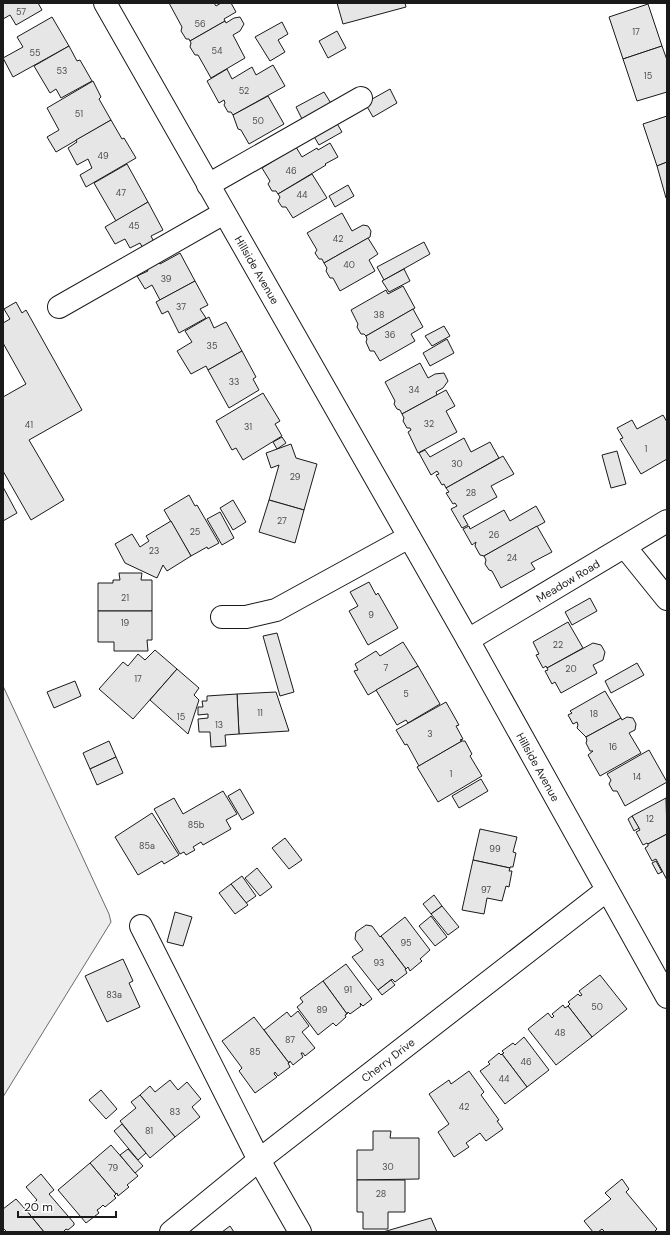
<svg xmlns="http://www.w3.org/2000/svg" width="670" height="1235" font-family="'DM Sans',sans-serif">
	<rect width="100%" height="100%" fill="#fff"/>
	<polygon fill="#ededed" stroke="#6a6a6a" points="3,686 109,914 111,922 3,1097"/>
	<g fill="#e6e6e6" stroke="#1a1a1a">
		<polygon points="3,3 38,3 42,10 16,25 10,15 3,19"/>
		<polygon points="169,3 214,3 216,6 221,3 231,3 236,12 224,19 225,21 190,41 189,39 186,39 181,31 182,27"/>
		<polygon points="337,3 405,3 406,7 343,24"/>
		<polygon points="648,4 662,46 623,59 609,17"/>
		<polygon points="52,17 69,46 13,77 3,58 23,47 17,37"/>
		<polygon points="240,17 244,24 240,31 233,35 245,58 211,78 198,55 195,55 190,47 191,43 190,41 225,21 226,23 234,18"/>
		<polygon points="282,22 288,34 278,40 285,52 270,61 255,37"/>
		<polygon points="337,31 346,48 328,58 319,41"/>
		<polygon points="69,46 77,61 80,60 92,81 61,98 56,89 50,93 34,66"/>
		<polygon points="662,46 667,60 667,92 637,101 623,59"/>
		<polygon points="273,65 285,86 233,115 231,112 228,112 224,105 225,103 224,100 219,103 207,81 227,69 232,79 252,67 256,75"/>
		<polygon points="93,81 101,97 99,99 111,120 56,152 47,137 59,130 47,108"/>
		<polygon points="390,89 397,103 373,117 365,103"/>
		<polygon points="324,92 332,105 303,121 296,107"/>
		<polygon points="268,96 284,124 249,144 241,130 238,129 233,115"/>
		<polygon points="667,116 667,162 657,166 643,124"/>
		<polygon points="111,120 122,139 124,138 136,158 86,187 80,175 92,168 88,159 77,165 68,148 77,142 76,140"/>
		<polygon points="335,120 342,132 319,145 312,133"/>
		<polygon points="330,143 338,157 325,164 326,165 278,194 276,191 272,191 268,184 270,181 262,168 296,147 302,157 317,148 318,150"/>
		<polygon points="667,162 667,198 666,198 657,166"/>
		<polygon points="127,164 148,202 116,221 94,183"/>
		<polygon points="312,174 327,198 293,218 286,207 282,207 278,201 280,197 278,194"/>
		<polygon points="348,185 354,196 335,207 329,196"/>
		<polygon points="148,202 163,230 151,236 155,244 144,250 140,243 130,248 125,239 115,244 105,227"/>
		<polygon points="342,213 352,231 363,225 368,226 371,231 370,237 324,263 322,259 319,259 315,253 317,250 307,233"/>
		<polygon points="368,238 378,254 369,260 375,271 340,291 333,278 330,278 326,271 327,268 324,263"/>
		<polygon points="424,242 430,254 384,280 377,267"/>
		<polygon points="180,253 195,281 160,300 152,285 145,289 137,276 148,271 145,265 157,259 160,264"/>
		<polygon points="404,269 410,281 389,292 382,281"/>
		<polygon points="195,281 208,305 200,309 206,318 179,333 168,311 162,314 156,302"/>
		<polygon points="403,286 415,308 366,336 364,334 361,334 357,327 358,324 351,310 386,290 388,294"/>
		<polygon points="16,302 22,313 26,310 82,410 29,440 64,500 31,520 3,471 3,397 26,384 3,343 3,323 10,319 4,309"/>
		<polygon points="413,309 423,327 411,334 415,341 380,361 374,351 370,351 366,342 367,339 366,336"/>
		<polygon points="209,317 214,328 226,322 242,351 208,370 206,366 191,374 177,351 192,342 185,331"/>
		<polygon points="444,326 450,336 432,346 425,336"/>
		<polygon points="447,339 454,353 430,366 423,353"/>
		<polygon points="242,351 256,377 253,379 259,390 229,408 208,370"/>
		<polygon points="420,363 428,378 435,374 444,373 448,381 443,388 436,392 437,395 402,414 400,410 397,409 394,404 395,401 385,382"/>
		<polygon points="446,390 455,406 446,411 457,432 418,453 408,432 411,430 410,428 407,428 403,421 404,418 402,414"/>
		<polygon points="263,393 280,421 275,424 282,436 243,460 236,448 232,450 216,421"/>
		<polygon points="663,415 667,422 667,459 641,474 620,439 623,438 617,428 632,420 637,429"/>
		<polygon points="282,437 286,443 277,449 273,442"/>
		<polygon points="464,438 471,452 490,442 499,458 446,488 444,484 442,485 436,475 439,474 437,471 431,475 419,453 425,450 430,457"/>
		<polygon points="291,444 296,458 317,464 304,510 269,500 279,465 271,468 266,453"/>
		<polygon points="617,451 626,484 611,488 602,455"/>
		<polygon points="503,456 514,474 491,486 497,497 463,516 468,525 462,528 451,509 457,506 455,503 453,504 446,493 449,492 446,488"/>
		<polygon points="3,487 17,513 3,521"/>
		<polygon points="189,495 195,506 197,505 219,543 208,549 207,547 191,556 164,510"/>
		<polygon points="233,500 246,522 233,530 220,508"/>
		<polygon points="269,500 304,510 295,543 259,532"/>
		<polygon points="536,506 545,522 484,556 480,555 475,546 476,542 472,545 463,529 469,526 470,529 504,510 510,521"/>
		<polygon points="220,512 234,538 222,545 207,519"/>
		<polygon points="171,521 191,556 167,571 163,565 157,578 125,563 115,544 132,534 140,547 149,541 146,536"/>
		<polygon points="537,526 552,552 531,563 535,569 501,588 492,571 489,570 485,564 486,560 484,556"/>
		<polygon points="119,573 142,573 141,580 152,580 152,611 98,611 98,583 113,583 113,580 120,580"/>
		<polygon points="369,582 376,595 378,593 398,628 368,645 349,611 358,606 350,592"/>
		<polygon points="590,598 597,611 572,625 565,612"/>
		<polygon points="98,611 152,611 152,640 147,640 148,651 114,651 114,642 98,642"/>
		<polygon points="568,622 583,648 547,668 546,666 543,668 536,655 539,654 533,642"/>
		<polygon points="277,633 294,692 280,696 263,636"/>
		<polygon points="403,642 418,666 368,695 354,671 358,670 355,664 376,651 380,656"/>
		<polygon points="593,643 601,645 605,652 603,660 593,665 597,673 561,693 555,682 552,684 545,671 548,670 547,668"/>
		<polygon points="155,650 177,669 133,719 99,689 123,662 128,666 138,654 145,660"/>
		<polygon points="637,663 644,675 611,693 605,681"/>
		<polygon points="418,666 440,704 408,723 406,720 397,725 376,690"/>
		<polygon points="177,669 199,688 194,695 199,700 188,734 150,700"/>
		<polygon points="75,681 81,696 54,708 47,692"/>
		<polygon points="605,691 621,718 586,737 577,728 578,725 577,722 573,724 568,715 572,713 570,711"/>
		<polygon points="276,692 289,731 239,734 237,694"/>
		<polygon points="237,694 239,734 225,735 226,746 211,747 210,732 199,732 198,719 208,718 208,714 198,715 198,707 203,707 202,701 207,701 207,696"/>
		<polygon points="446,702 459,725 456,726 463,739 460,740 462,741 419,766 407,744 405,745 396,730"/>
		<polygon points="627,717 633,718 636,724 635,730 629,733 641,753 600,776 588,755 593,751 590,751 586,743 587,740 586,737 621,718 622,720"/>
		<polygon points="109,741 116,757 90,769 83,753"/>
		<polygon points="462,741 465,741 472,754 470,756 482,776 438,802 417,767"/>
		<polygon points="649,750 667,782 625,806 617,791 613,791 609,784 611,780 607,774"/>
		<polygon points="116,757 123,773 97,785 90,769"/>
		<polygon points="481,779 488,791 459,808 452,796"/>
		<polygon points="240,789 254,813 242,820 228,796"/>
		<polygon points="223,791 237,814 226,820 231,829 203,845 201,842 193,847 195,850 186,855 184,852 180,854 154,809 174,798 183,814"/>
		<polygon points="666,798 667,834 648,844 647,843 643,845 636,832 640,830 632,816"/>
		<polygon points="152,813 179,855 164,864 162,861 138,875 115,837"/>
		<polygon points="632,816 639,828 634,831 628,819"/>
		<polygon points="480,829 517,837 513,852 516,853 513,867 510,867 510,868 473,860"/>
		<polygon points="667,834 667,880 656,859 652,861 645,848 648,846 648,844"/>
		<polygon points="285,838 302,860 289,869 272,848"/>
		<polygon points="473,860 510,868 509,871 512,871 509,887 506,886 502,901 487,898 484,914 462,910"/>
		<polygon points="656,861 662,872 658,874 652,863"/>
		<polygon points="257,868 272,887 260,896 245,878"/>
		<polygon points="242,876 256,896 246,903 231,884"/>
		<polygon points="231,884 248,905 235,914 219,893"/>
		<polygon points="434,895 442,906 431,914 423,904"/>
		<polygon points="442,906 459,927 448,935 431,914"/>
		<polygon points="175,912 192,917 183,946 167,942"/>
		<polygon points="431,916 447,937 435,946 419,926"/>
		<polygon points="405,917 430,950 420,959 422,961 410,971 408,967 406,969 381,936"/>
		<polygon points="366,925 372,926 380,937 381,936 406,969 405,969 407,973 395,982 392,979 378,990 352,957 363,950 355,939 356,932"/>
		<polygon points="123,959 133,981 129,983 140,1007 107,1022 85,976"/>
		<polygon points="346,964 372,999 363,1006 360,1003 361,1006 350,1014 348,1012 347,1014 323,981"/>
		<polygon points="600,975 627,1009 592,1037 568,1006 570,1004 568,1002 578,994 580,996 582,995 579,991"/>
		<polygon points="391,980 395,985 382,995 378,990"/>
		<polygon points="323,981 347,1014 345,1015 346,1017 336,1026 333,1023 318,1035 297,1007 303,1002 300,998"/>
		<polygon points="563,1005 565,1008 568,1006 592,1037 556,1065 528,1029 548,1013 552,1018 554,1016 552,1014"/>
		<polygon points="298,1011 309,1026 302,1032 315,1048 305,1056 303,1053 301,1053 303,1057 293,1065 290,1061 289,1063 264,1030 287,1012 291,1017"/>
		<polygon points="254,1017 289,1063 288,1063 290,1067 278,1076 275,1072 274,1074 277,1077 255,1093 239,1071 242,1068 222,1041"/>
		<polygon points="524,1037 549,1070 527,1087 502,1054 504,1053 502,1051 513,1043 515,1045"/>
		<polygon points="499,1053 501,1055 502,1054 527,1087 505,1104 480,1071 490,1064 488,1062"/>
		<polygon points="469,1071 484,1092 481,1095 499,1120 497,1121 503,1129 486,1141 480,1133 466,1143 469,1147 454,1157 438,1132 449,1124 429,1094 449,1080 451,1084"/>
		<polygon points="170,1080 178,1090 187,1082 201,1099 192,1107 200,1117 175,1137 140,1095 150,1086 155,1092"/>
		<polygon points="101,1090 117,1109 106,1119 89,1100"/>
		<polygon points="140,1095 175,1137 150,1158 120,1121 136,1108 131,1102"/>
		<polygon points="122,1124 146,1153 138,1160 114,1131"/>
		<polygon points="373,1131 391,1131 390,1138 419,1138 419,1179 357,1180 357,1150 373,1150"/>
		<polygon points="111,1145 138,1176 127,1185 129,1187 118,1196 117,1193 116,1194 90,1163"/>
		<polygon points="128,1149 143,1166 135,1173 120,1155"/>
		<polygon points="90,1163 116,1194 114,1196 116,1198 105,1207 103,1205 100,1208 97,1210 99,1213 86,1223 58,1190"/>
		<polygon points="41,1174 54,1190 49,1194 74,1223 74,1225 68,1230 66,1229 63,1232 44,1232 26,1210 37,1200 26,1187"/>
		<polygon points="622,1179 629,1189 626,1192 657,1229 654,1232 605,1232 602,1229 598,1232 593,1232 584,1221 611,1199 605,1193"/>
		<polygon points="357,1180 405,1180 405,1212 388,1212 388,1229 363,1229 363,1212 357,1212"/>
		<polygon points="16,1199 26,1210 44,1232 7,1232 3,1228 3,1209"/>
		<polygon points="431,1218 437,1232 383,1232"/>
		<polygon points="230,1226 234,1232 222,1232"/>
	</g>
	<g fill="none" stroke-linecap="round" stroke-linejoin="round">
		<defs>
			<g id="minor">
				<polyline points="105,3 468,640 667,997"/>
				<polyline points="208,185 361,98"/>
				<polyline points="59,307 224,213"/>
				<polyline points="625,547 667,599"/>
				<polyline points="222,617 246,617 276,610 409,537"/>
				<polyline points="468,640 667,521"/>
				<polyline points="141,926 259,1160 300,1232"/>
				<polyline points="171,1232 259,1160 607,890"/>
			</g>
		</defs>
		<use href="#minor" stroke="#1a1a1a" stroke-width="24"/>
		<use href="#minor" stroke="#fff" stroke-width="22"/>
	</g>
	<g text-anchor="middle" stroke-width="3" stroke-linejoin="round" paint-order="stroke">
		<g font-size="9" fill="#4d4d4d">
			<text x="21" y="15">57</text>
			<text x="200" y="27">56</text>
			<text x="636" y="35">17</text>
			<text x="217" y="54">54</text>
			<text x="35" y="56">55</text>
			<text x="62" y="74">53</text>
			<text x="648" y="79">15</text>
			<text x="244" y="94">52</text>
			<text x="79" y="117">51</text>
			<text x="258" y="124">50</text>
			<text x="103" y="159">49</text>
			<text x="291" y="174">46</text>
			<text x="121" y="196">47</text>
			<text x="302" y="198">44</text>
			<text x="134" y="229">45</text>
			<text x="338" y="242">42</text>
			<text x="349" y="268">40</text>
			<text x="166" y="282">39</text>
			<text x="181" y="310">37</text>
			<text x="379" y="318">38</text>
			<text x="390" y="338">36</text>
			<text x="212" y="349">35</text>
			<text x="234" y="385">33</text>
			<text x="414" y="393">34</text>
			<text x="429" y="427">32</text>
			<text x="29" y="428">41</text>
			<text x="248" y="430">31</text>
			<text x="646" y="452">1</text>
			<text x="457" y="467">30</text>
			<text x="295" y="480">29</text>
			<text x="471" y="496">28</text>
			<text x="282" y="524">27</text>
			<text x="195" y="535">25</text>
			<text x="494" y="538">26</text>
			<text x="154" y="554">23</text>
			<text x="512" y="561">24</text>
			<text x="125" y="601">21</text>
			<text x="371" y="618">9</text>
			<text x="125" y="626">19</text>
			<text x="558" y="648">22</text>
			<text x="386" y="671">7</text>
			<text x="571" y="672">20</text>
			<text x="138" y="682">17</text>
			<text x="406" y="697">5</text>
			<text x="260" y="716">11</text>
			<text x="594" y="717">18</text>
			<text x="181" y="720">15</text>
			<text x="219" y="728">13</text>
			<text x="430" y="737">3</text>
			<text x="613" y="750">16</text>
			<text x="451" y="777">1</text>
			<text x="637" y="780">14</text>
			<text x="650" y="822">12</text>
			<text x="196" y="828">85b</text>
			<text x="147" y="849">85a</text>
			<text x="495" y="852">99</text>
			<text x="486" y="893">97</text>
			<text x="406" y="946">95</text>
			<text x="379" y="966">93</text>
			<text x="348" y="993">91</text>
			<text x="114" y="998">83a</text>
			<text x="597" y="1010">50</text>
			<text x="322" y="1013">89</text>
			<text x="560" y="1036">48</text>
			<text x="290" y="1043">87</text>
			<text x="255" y="1055">85</text>
			<text x="526" y="1065">46</text>
			<text x="504" y="1082">44</text>
			<text x="464" y="1110">42</text>
			<text x="175" y="1115">83</text>
			<text x="149" y="1134">81</text>
			<text x="388" y="1170">30</text>
			<text x="113" y="1171">79</text>
			<text x="381" y="1197">28</text>
		</g>
		<g font-size="11" fill="#1a1a1a" stroke="#fff">
			<text transform="translate(257 270) rotate(60)" y="4">Hillside Avenue</text>
			<text transform="translate(568 581) rotate(-31)" y="4">Meadow Road</text>
			<text transform="translate(538 767) rotate(61)" y="4">Hillside Avenue</text>
			<text transform="translate(388 1060) rotate(-38)" y="4">Cherry Drive</text>
		</g>
	</g>
	<rect width="670" height="1235" fill="none" stroke="#1a1a1a" stroke-width="8"/>
	<path d="M18 1211v6h98v-6" fill="none" stroke="#1a1a1a" stroke-width="2"/>
	<text x="24" y="1211" font-size="12" fill="#1a1a1a" stroke="#ffffff" stroke-width="3" paint-order="stroke">20 m</text>
</svg>
